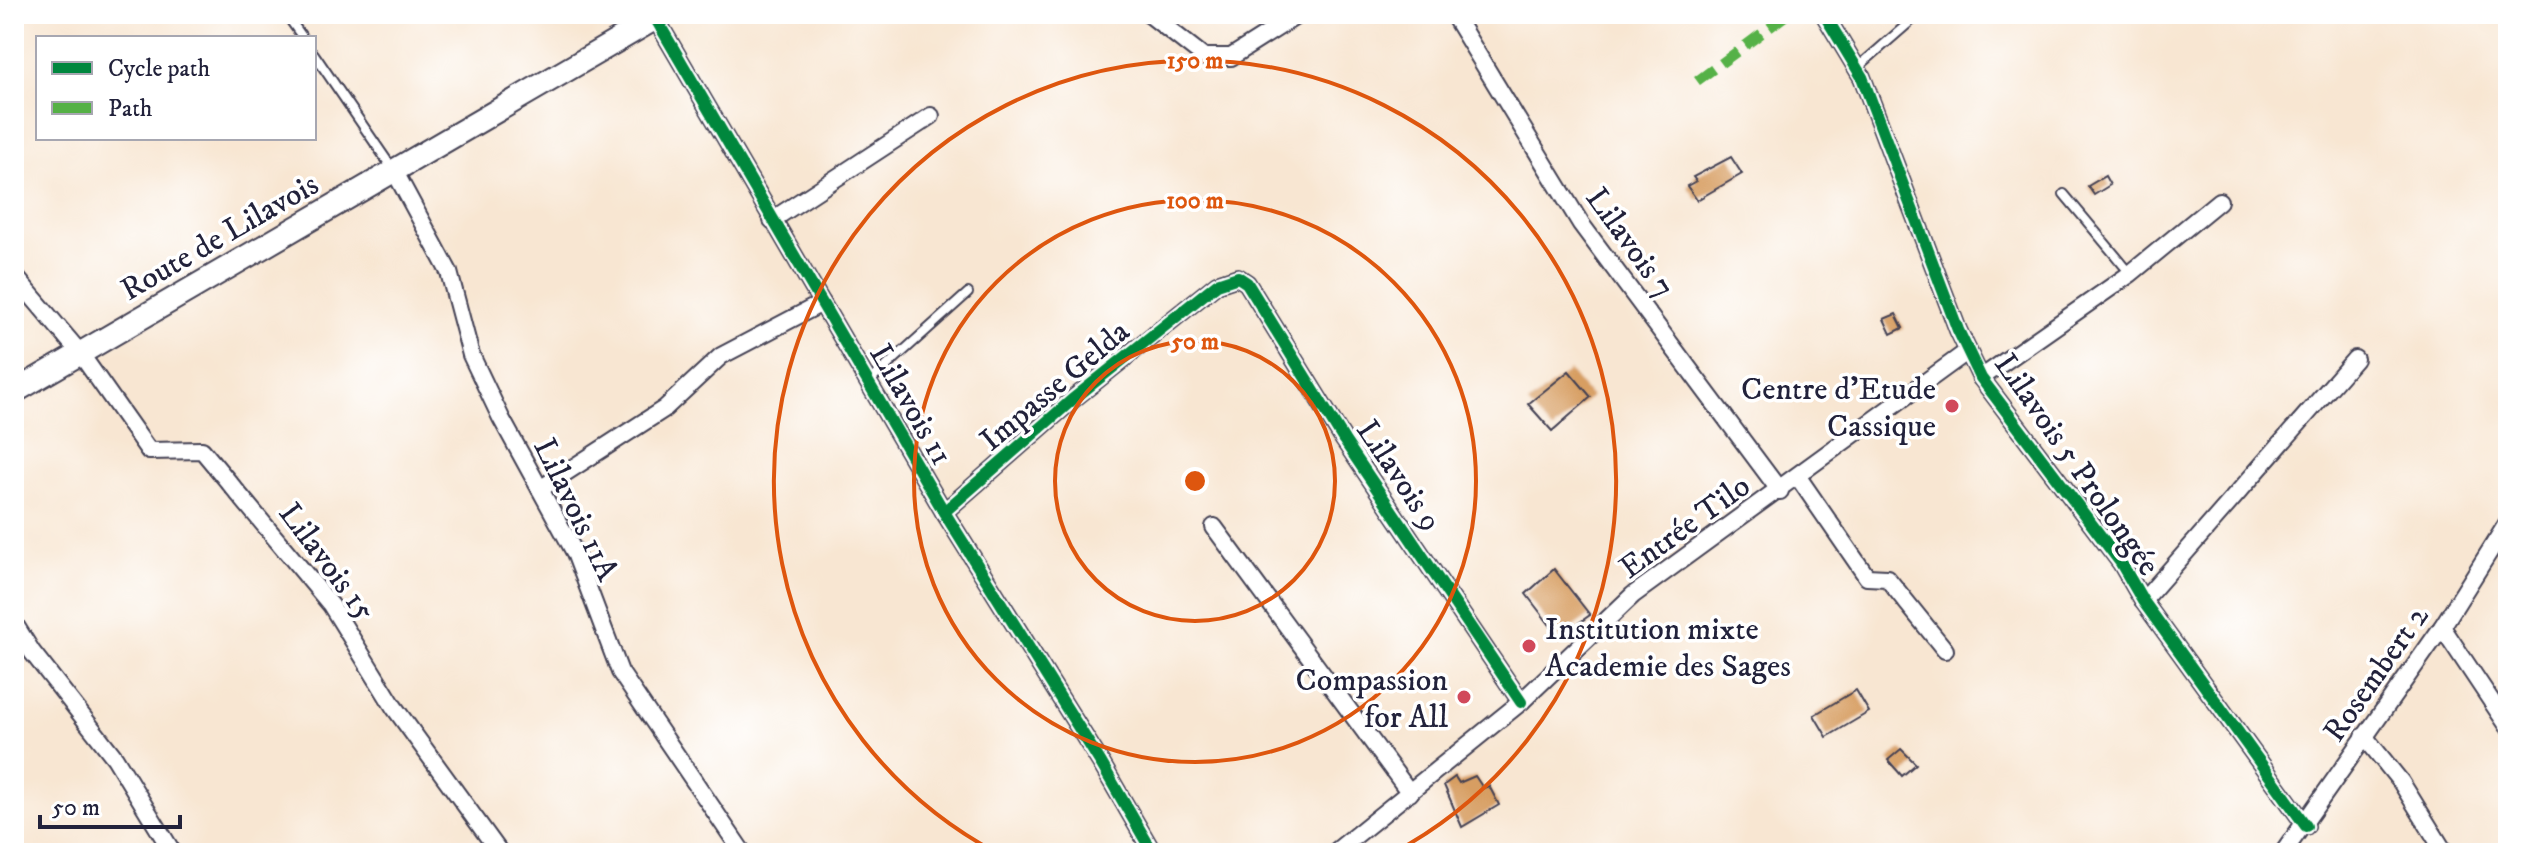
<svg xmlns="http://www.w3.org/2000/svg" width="2522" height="867" font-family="'IM FELL DW Pica',serif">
	<rect width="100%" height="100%" fill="#fff"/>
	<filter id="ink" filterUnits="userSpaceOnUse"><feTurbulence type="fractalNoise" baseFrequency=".0125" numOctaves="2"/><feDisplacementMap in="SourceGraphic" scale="16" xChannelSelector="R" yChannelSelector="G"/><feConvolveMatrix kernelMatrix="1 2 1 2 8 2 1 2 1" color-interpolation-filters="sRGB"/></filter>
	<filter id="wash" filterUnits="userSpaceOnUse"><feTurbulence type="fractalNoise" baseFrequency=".006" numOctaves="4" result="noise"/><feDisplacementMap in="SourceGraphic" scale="32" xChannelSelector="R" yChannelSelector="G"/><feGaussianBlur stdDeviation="1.8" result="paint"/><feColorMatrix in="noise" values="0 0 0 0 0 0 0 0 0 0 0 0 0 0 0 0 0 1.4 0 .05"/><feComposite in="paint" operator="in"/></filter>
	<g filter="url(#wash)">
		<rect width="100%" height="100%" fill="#f8e6d2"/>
		<g id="blocks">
			<g fill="#d79e62">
				<polygon points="1731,157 1742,174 1697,200 1687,186 1696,181 1693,177"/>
				<polygon points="2105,176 2110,185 2094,195 2088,186"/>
				<polygon points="1896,314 1903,328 1891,334 1884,319"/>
				<polygon points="1569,371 1591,397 1552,431 1528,404"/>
				<polygon points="1554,569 1590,615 1559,637 1526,594"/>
				<polygon points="1856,690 1869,712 1827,737 1814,715"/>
				<polygon points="1901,749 1916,764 1902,776 1888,760"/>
				<polygon points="1475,776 1483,788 1489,786 1499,805 1462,827 1444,785 1455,777 1459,783"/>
			</g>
		</g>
	</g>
	<g filter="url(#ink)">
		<use href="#blocks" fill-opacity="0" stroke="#423f52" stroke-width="2"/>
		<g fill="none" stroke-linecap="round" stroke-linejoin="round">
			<defs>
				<g id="lane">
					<polyline points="286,14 303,38"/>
					<polyline points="314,54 392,168"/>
					<polyline points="1857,68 1919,14"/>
					<polyline points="2064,194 2130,273"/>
					<polyline points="870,381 968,293"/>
				</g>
				<g id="street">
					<polyline points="653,14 944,512 1101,763 1153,853"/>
					<polyline points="1149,14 1204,57 1231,57 1299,14"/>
					<polyline points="1453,14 1581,224 1780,491"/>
					<polyline points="1824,14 1862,77 1958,330 1981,378 2121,563 2143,601 2306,826"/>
					<polyline points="395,172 449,272 471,355 501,418 575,553 620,672 743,853"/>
					<polyline points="772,220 931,116"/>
					<polyline points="14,275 80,353 149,451 202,450 331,605 394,707 500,853"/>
					<polyline points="1981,378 2130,274 2219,201"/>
					<polyline points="1798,477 1867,577 1887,578 1945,650"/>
					<polyline points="540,489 664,409 721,356 822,303"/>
					<polyline points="944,512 1072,400 1217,284 1238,277 1247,283 1344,440 1521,702"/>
					<polyline points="1214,527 1410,793"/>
					<polyline points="2143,601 2355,359"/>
					<polyline points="14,623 32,652 115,758 173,853"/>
					<polyline points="2442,627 2508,726"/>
					<polyline points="2364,736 2401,782 2445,853"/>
					<polyline points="1334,853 1521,702 1633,595 1968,351"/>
					<polyline points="2283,853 2442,627 2508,522"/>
				</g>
				<polyline id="secondary" points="14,392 663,14"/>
			</defs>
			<use href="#lane" stroke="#423f52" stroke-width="12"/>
			<use href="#street" stroke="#423f52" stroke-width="20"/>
			<use href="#secondary" stroke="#423f52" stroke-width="26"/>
			<use href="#lane" stroke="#fff" stroke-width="8"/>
			<use href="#street" stroke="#fff" stroke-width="16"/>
			<use href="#secondary" stroke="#fff" stroke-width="22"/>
			<polyline stroke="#55b146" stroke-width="10" stroke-dasharray="20 10" stroke-linecap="butt" points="1697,81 1788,14"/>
			<defs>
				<g id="cycleway">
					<polyline points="653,14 944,512 1101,763 1153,853"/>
					<polyline points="1824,14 1862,77 1958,330 1981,378 2121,563 2143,601 2306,826"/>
					<polyline points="944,512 1072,400 1217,284 1238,277 1247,283 1344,440 1521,702"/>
				</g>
			</defs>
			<use href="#cycleway" stroke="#fff" stroke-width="17"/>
			<use href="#cycleway" stroke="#00873e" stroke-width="12"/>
		</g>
	</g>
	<g fill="none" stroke="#de560e" stroke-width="4">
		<circle cx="1195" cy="481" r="140"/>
		<circle cx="1195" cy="481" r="281"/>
		<path d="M997 853A421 421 0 1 1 1393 853"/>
	</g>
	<g fill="#d1495b" stroke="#fff" stroke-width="3">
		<circle cx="1952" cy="406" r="8"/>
		<circle cx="1529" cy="646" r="8"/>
		<circle cx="1464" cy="697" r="8"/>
	</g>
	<g text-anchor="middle" stroke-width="7" stroke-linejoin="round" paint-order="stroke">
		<g font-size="32" fill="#22223b" stroke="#fff">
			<text transform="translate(219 236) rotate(-30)" y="11">Route de Lilavois</text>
			<text transform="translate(1631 242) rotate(54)" y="11">Lilavois 7</text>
			<text transform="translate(1054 385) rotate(-40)" y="11">Impasse Gelda</text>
			<text transform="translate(912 404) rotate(60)" y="11">Lilavois 11</text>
			<text transform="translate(2078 464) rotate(55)" y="11">Lilavois 5 Prolongée</text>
			<text transform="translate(1400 475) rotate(56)" y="11">Lilavois 9</text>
			<text transform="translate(577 509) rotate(64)" y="11">Lilavois 11A</text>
			<text transform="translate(1684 526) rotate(-36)" y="11">Entrée Tilo</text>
			<text transform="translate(328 561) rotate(53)" y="11">Lilavois 15</text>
			<text transform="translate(2375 673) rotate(-55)" y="11">Rosembert 2</text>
		</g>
		<g font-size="32" fill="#22223b" stroke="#fff" text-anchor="end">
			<text x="1936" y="399">Centre d'Etude<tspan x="1936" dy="37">Cassique</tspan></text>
			<text x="1545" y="639" text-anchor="start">Institution mixte<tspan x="1545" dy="37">Academie des Sages</tspan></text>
			<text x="1448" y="690">Compassion<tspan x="1448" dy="37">for All</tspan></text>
		</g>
	</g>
	<circle cx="1195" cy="481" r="12" fill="#de560e" stroke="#fff" stroke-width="4"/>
	<g font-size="24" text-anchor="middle" font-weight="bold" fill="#de560e" stroke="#fff" stroke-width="7" stroke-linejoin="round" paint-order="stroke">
		<text x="1195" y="68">150 m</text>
		<text x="1195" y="208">100 m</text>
		<text x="1195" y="349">50 m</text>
	</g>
	<rect width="2522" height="867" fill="none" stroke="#fff" stroke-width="48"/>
	<rect x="36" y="36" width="280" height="104" fill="#ffffff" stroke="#a7a7b1" stroke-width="2"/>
	<rect x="52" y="62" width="40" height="12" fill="#00873e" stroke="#a7a7b1" stroke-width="2"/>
	<text x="108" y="76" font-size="24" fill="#22223b">Cycle path</text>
	<rect x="52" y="102" width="40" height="12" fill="#55b146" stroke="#a7a7b1" stroke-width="2"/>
	<text x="108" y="116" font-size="24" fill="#22223b">Path</text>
	<path d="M40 815v12h140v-12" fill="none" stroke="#22223b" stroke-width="4"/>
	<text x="52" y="815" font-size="24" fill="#22223b" stroke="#ffffff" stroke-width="6" paint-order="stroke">50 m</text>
</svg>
